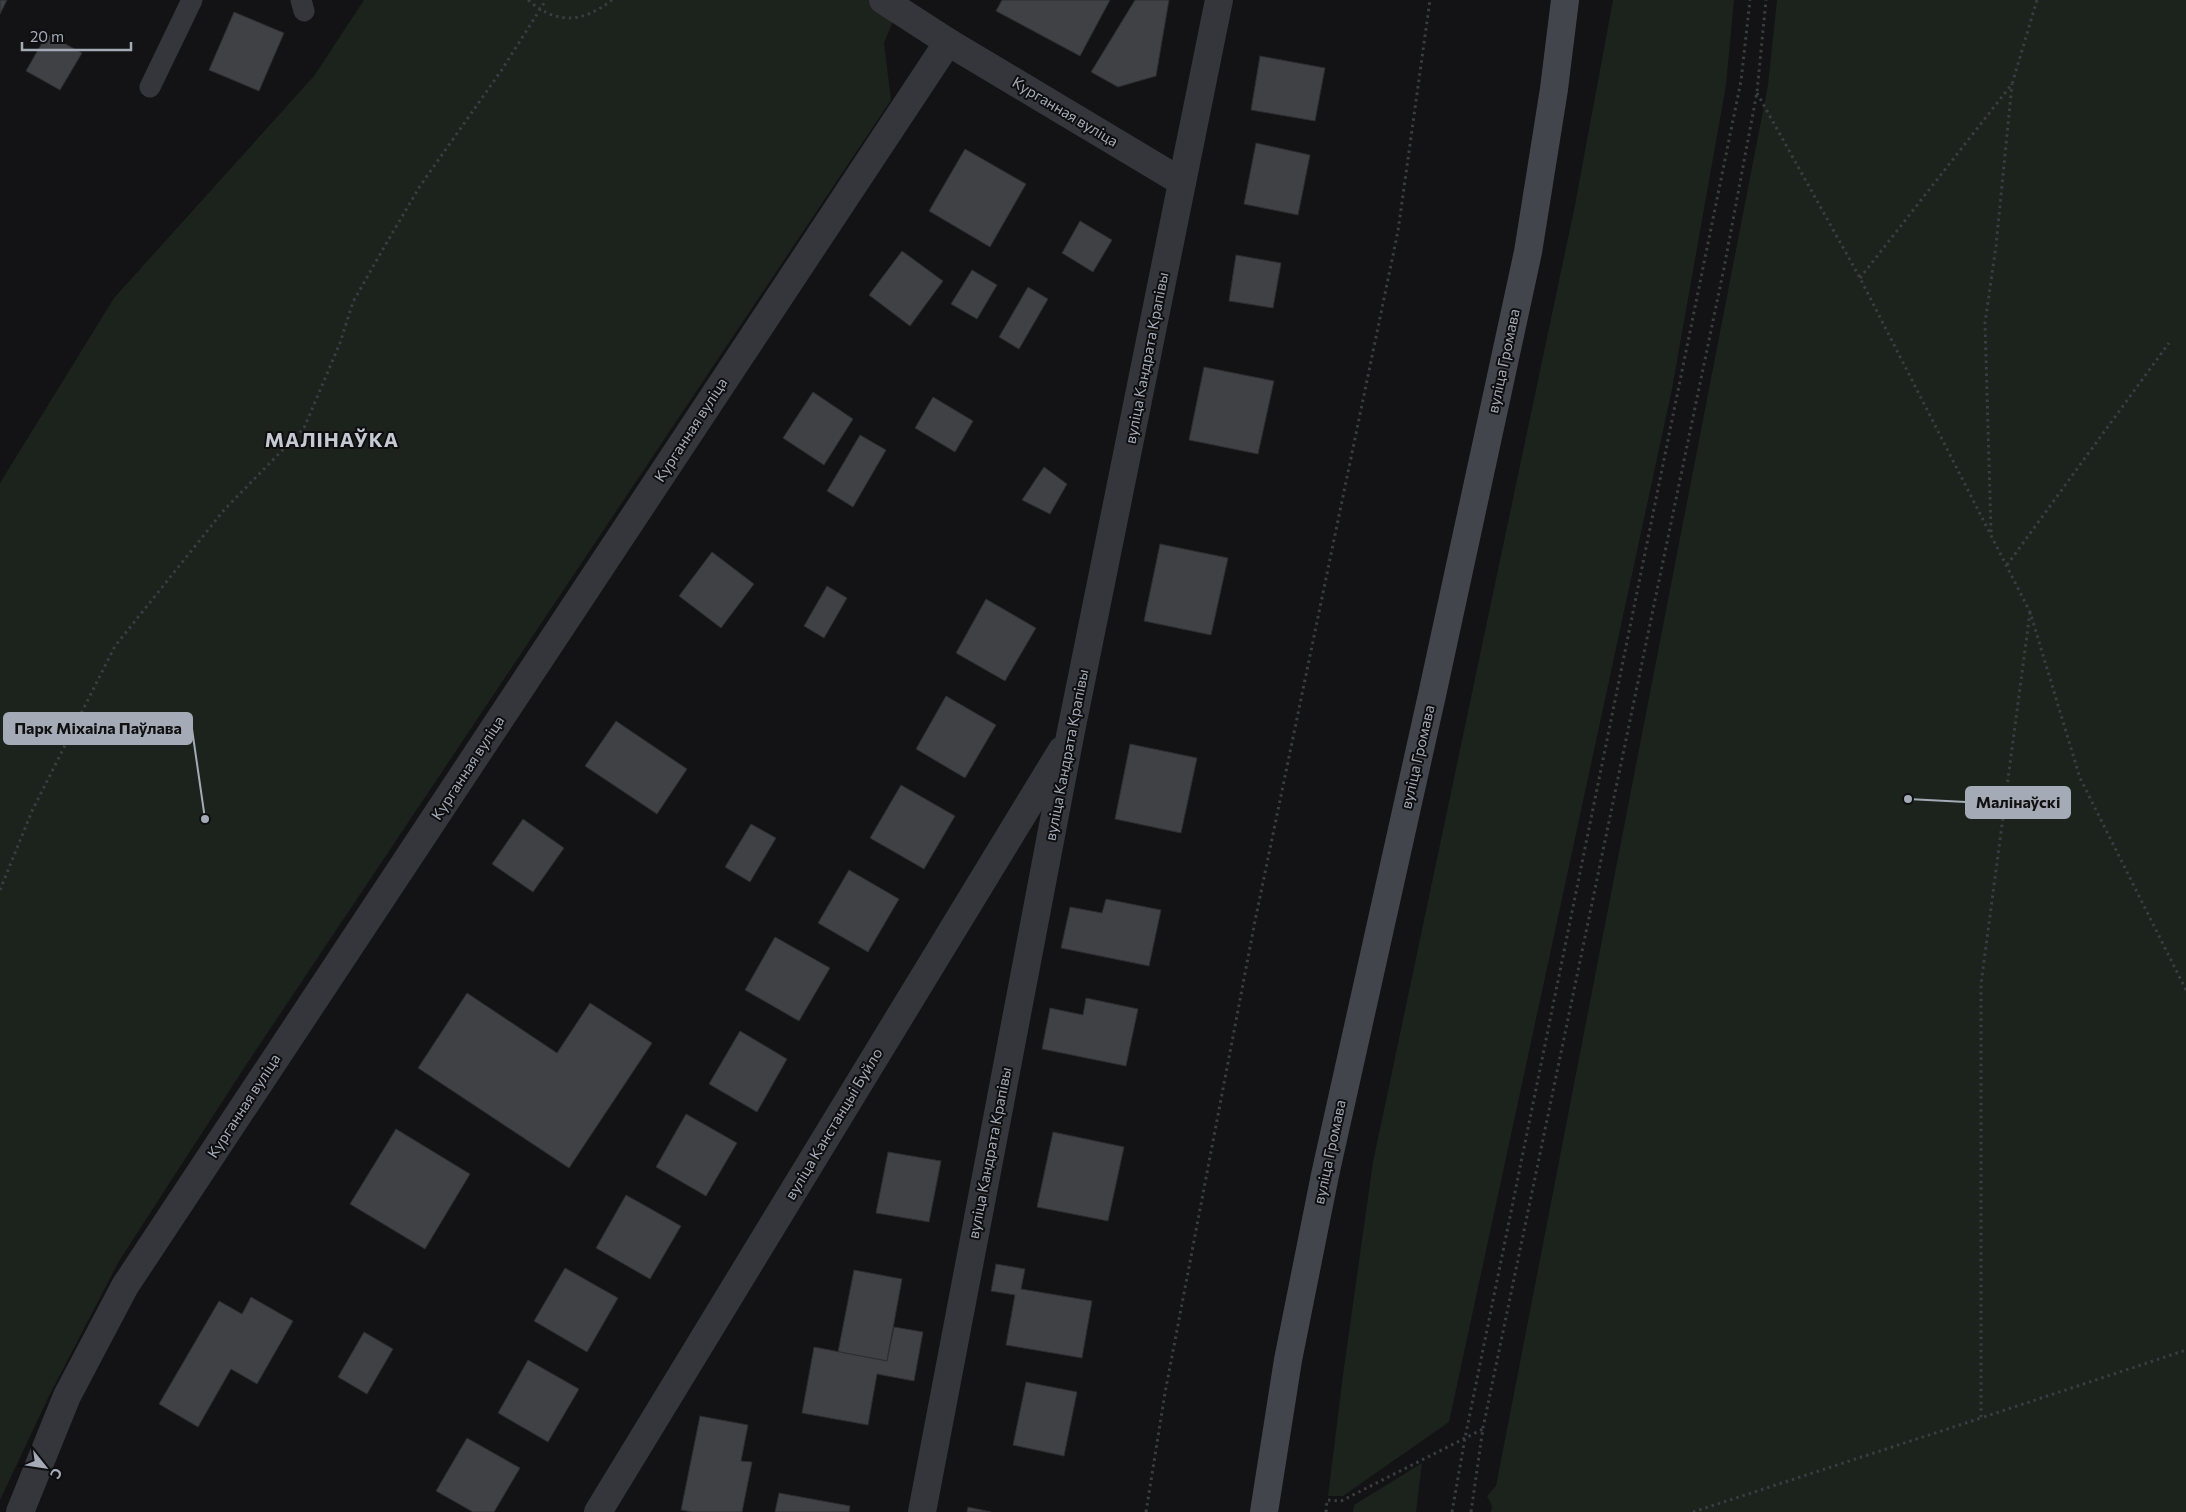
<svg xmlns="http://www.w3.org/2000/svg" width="2186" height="1512" font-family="Commissioner,sans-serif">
	<rect width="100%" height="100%" fill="#131315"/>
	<g fill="#1b231c">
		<polygon points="364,0 902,0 884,43 891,100 246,1065 119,1261 49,1396 0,1500 0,483 114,298 314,76"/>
		<polygon points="1613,0 1734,0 1726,85 1672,389 1449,1422 1343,1496 1328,1496 1343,1375 1373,1162 1575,205"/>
		<polygon points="1777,0 2186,0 2186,1512 1491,1512 1492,1506 1487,1496 1496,1486 1768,85"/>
		<polygon points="1422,1463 1416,1512 1353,1512 1354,1505"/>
	</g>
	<g fill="#3f4145" stroke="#2d2d31">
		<polygon points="0,0 7,0 0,14"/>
		<polygon points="1002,0 1110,0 1080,56 996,11"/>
		<polygon points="1135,0 1169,0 1156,76 1118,87 1091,72"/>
		<polygon points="234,12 284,33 259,91 209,70"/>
		<polygon points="47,34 82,53 60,90 26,71"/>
		<polygon points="1260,56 1325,68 1315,121 1251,110"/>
		<polygon points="1256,143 1310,155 1298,215 1244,204"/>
		<polygon points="965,149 1026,184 990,247 929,211"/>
		<polygon points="1080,221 1112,240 1093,272 1062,253"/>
		<polygon points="902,251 943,281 910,326 869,295"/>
		<polygon points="1236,255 1281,263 1273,308 1229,301"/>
		<polygon points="972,270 997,285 977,319 951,304"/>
		<polygon points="1028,287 1048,299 1019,349 999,337"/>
		<polygon points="1204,367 1274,381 1258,454 1189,440"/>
		<polygon points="813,392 853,419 824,465 783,438"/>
		<polygon points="933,397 973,421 955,452 915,428"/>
		<polygon points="860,435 886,450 853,507 827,491"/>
		<polygon points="1044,467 1067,484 1050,514 1022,500"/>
		<polygon points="1160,544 1228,558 1211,635 1144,621"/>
		<polygon points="712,552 754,584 721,628 679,596"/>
		<polygon points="827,586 847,598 824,638 804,626"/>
		<polygon points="986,599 1036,628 1005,681 956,653"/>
		<polygon points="946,696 996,725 965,778 916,749"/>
		<polygon points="616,721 687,769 657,814 585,766"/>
		<polygon points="1130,744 1197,758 1181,833 1115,819"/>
		<polygon points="901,785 955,816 924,869 870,838"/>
		<polygon points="523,819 564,848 533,892 492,864"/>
		<polygon points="751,824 776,838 750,882 725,867"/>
		<polygon points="849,870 899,899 868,952 818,923"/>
		<polygon points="1106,899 1161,910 1149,966 1061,948 1070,907 1102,913"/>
		<polygon points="775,937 830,968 799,1021 745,990"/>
		<polygon points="467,993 557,1053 590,1003 652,1043 569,1168 418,1068"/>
		<polygon points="1086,998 1138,1009 1126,1066 1042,1049 1050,1008 1083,1015"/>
		<polygon points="740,1031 787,1059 757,1112 709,1084"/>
		<polygon points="686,1114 737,1143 706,1196 656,1167"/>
		<polygon points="396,1129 470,1174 425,1249 350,1204"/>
		<polygon points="1053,1132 1124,1147 1108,1221 1037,1207"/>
		<polygon points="888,1152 941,1161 929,1222 876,1213"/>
		<polygon points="626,1195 681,1226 650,1279 596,1248"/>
		<polygon points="996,1264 1025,1269 1021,1289 1092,1301 1082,1358 1006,1345 1015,1295 991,1291"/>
		<polygon points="565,1268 618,1298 587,1352 534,1321"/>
		<polygon points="854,1270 902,1279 887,1361 838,1352"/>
		<polygon points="251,1297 293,1321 257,1384 231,1369 198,1427 159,1404 219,1301 242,1314"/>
		<polygon points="894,1327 923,1332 914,1381 877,1374 868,1425 802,1413 814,1347 887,1361"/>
		<polygon points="364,1332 393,1349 367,1394 338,1377"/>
		<polygon points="528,1360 579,1389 548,1442 498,1413"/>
		<polygon points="1026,1382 1077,1392 1064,1456 1013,1445"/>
		<polygon points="700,1416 748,1425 741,1461 752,1462 742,1512 692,1512 681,1510"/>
		<polygon points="467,1438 520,1468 494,1512 473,1512 436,1491"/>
		<polygon points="779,1493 850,1506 849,1512 775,1512"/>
		<polygon points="968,1507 991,1512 967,1512"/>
	</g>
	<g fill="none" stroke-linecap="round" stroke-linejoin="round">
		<g stroke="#3a3d42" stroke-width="3" stroke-dasharray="2.5 4" stroke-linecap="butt">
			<path d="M528,0c29,25 54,23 84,0"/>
			<polyline points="1757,93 1860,278 2030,612 2080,778 2186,990"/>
			<polyline points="1860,278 2012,84 2037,0"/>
			<polyline points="1991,532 1985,323 1996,246 2012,84"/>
			<polyline points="2007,565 2169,343"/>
			<polyline points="2030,612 1981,984 1981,1418 2186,1350"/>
			<polyline points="0,890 32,811 115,646 224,510 304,428 340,343 353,302 383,249 420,186 501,71 546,0"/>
			<polyline points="1146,1512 1165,1393 1255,921 1398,231 1430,0"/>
			<polyline points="1326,1512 1327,1500 1341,1501 1483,1429"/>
			<polyline points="1452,1512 1465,1438 1741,81 1750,0"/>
			<polyline points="1471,1512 1483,1428 1724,268 1757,92 1766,0"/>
			<polyline points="1693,1512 1981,1418"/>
		</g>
		<g stroke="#34363b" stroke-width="21">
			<polyline points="301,0 304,11"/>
			<polyline points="150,87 192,0"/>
		</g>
		<g stroke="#34363b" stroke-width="28">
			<polyline points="883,0 948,42 1182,182"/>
			<polyline points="20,1512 67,1396 125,1286 948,42"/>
			<polyline points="598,1512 1062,750"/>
			<polyline points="922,1512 1070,736 1219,0"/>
		</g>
		<polyline stroke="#42454b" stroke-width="28" points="1264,1512 1288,1360 1325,1175 1432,695 1528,252 1554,89 1565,0"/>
	</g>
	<g text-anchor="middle" stroke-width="4" stroke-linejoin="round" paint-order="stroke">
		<g font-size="15" fill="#a4abb7" stroke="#0e0e10">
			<text transform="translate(1065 112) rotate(31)" y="5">Курганная вуліца</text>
			<text transform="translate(1147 358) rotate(-79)" y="5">вуліца Кандрата Крапівы</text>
			<text transform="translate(1504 361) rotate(-78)" y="5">вуліца Громава</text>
			<text transform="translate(691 430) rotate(-57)" y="5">Курганная вуліца</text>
			<text transform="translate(1067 755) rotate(-79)" y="5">вуліца Кандрата Крапівы</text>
			<text transform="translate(1418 757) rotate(-77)" y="5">вуліца Громава</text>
			<text transform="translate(468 768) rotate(-57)" y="5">Курганная вуліца</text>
			<text transform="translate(244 1106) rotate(-57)" y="5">Курганная вуліца</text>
			<text transform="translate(834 1124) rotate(-59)" y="5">вуліца Канстанцыі Буйло</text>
			<text transform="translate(1330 1152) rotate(-78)" y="5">вуліца Громава</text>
			<text transform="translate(990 1153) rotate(-79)" y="5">вуліца Кандрата Крапівы</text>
		</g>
		<g font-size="20" font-weight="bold" letter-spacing="1" fill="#c5cad2" stroke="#0e0e10">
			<text x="332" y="447">МАЛІНАЎКА</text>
		</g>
	</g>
	<path fill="none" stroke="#a4abb7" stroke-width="2" d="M205 819L192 729M1908 799L1966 802"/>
	<g fill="#a4abb7" stroke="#0e0e10" stroke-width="2">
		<circle cx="205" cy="819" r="5"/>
		<circle cx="1908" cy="799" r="5"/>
	</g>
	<g fill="#a4abb7" stroke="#a4abb7" stroke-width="2">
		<rect x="4" y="713" width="188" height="31" rx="5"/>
		<rect x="1966" y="787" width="104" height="31" rx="5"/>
	</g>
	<g font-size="16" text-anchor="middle" font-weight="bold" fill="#111">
		<text x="98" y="734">Парк Міхаіла Паўлава</text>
		<text x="2018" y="808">Малінаўскі</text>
	</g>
	<g transform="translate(45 1467) rotate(120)" stroke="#0e0e10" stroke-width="4" paint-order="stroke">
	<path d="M0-4L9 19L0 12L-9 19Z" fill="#a4abb7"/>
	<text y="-8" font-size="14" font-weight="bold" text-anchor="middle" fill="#a4abb7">С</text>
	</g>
	<path d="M22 42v8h109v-8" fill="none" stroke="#a4abb7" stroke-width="2.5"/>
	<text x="30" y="42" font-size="15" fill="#a4abb7" stroke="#0e0e10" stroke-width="4" paint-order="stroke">20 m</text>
</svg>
